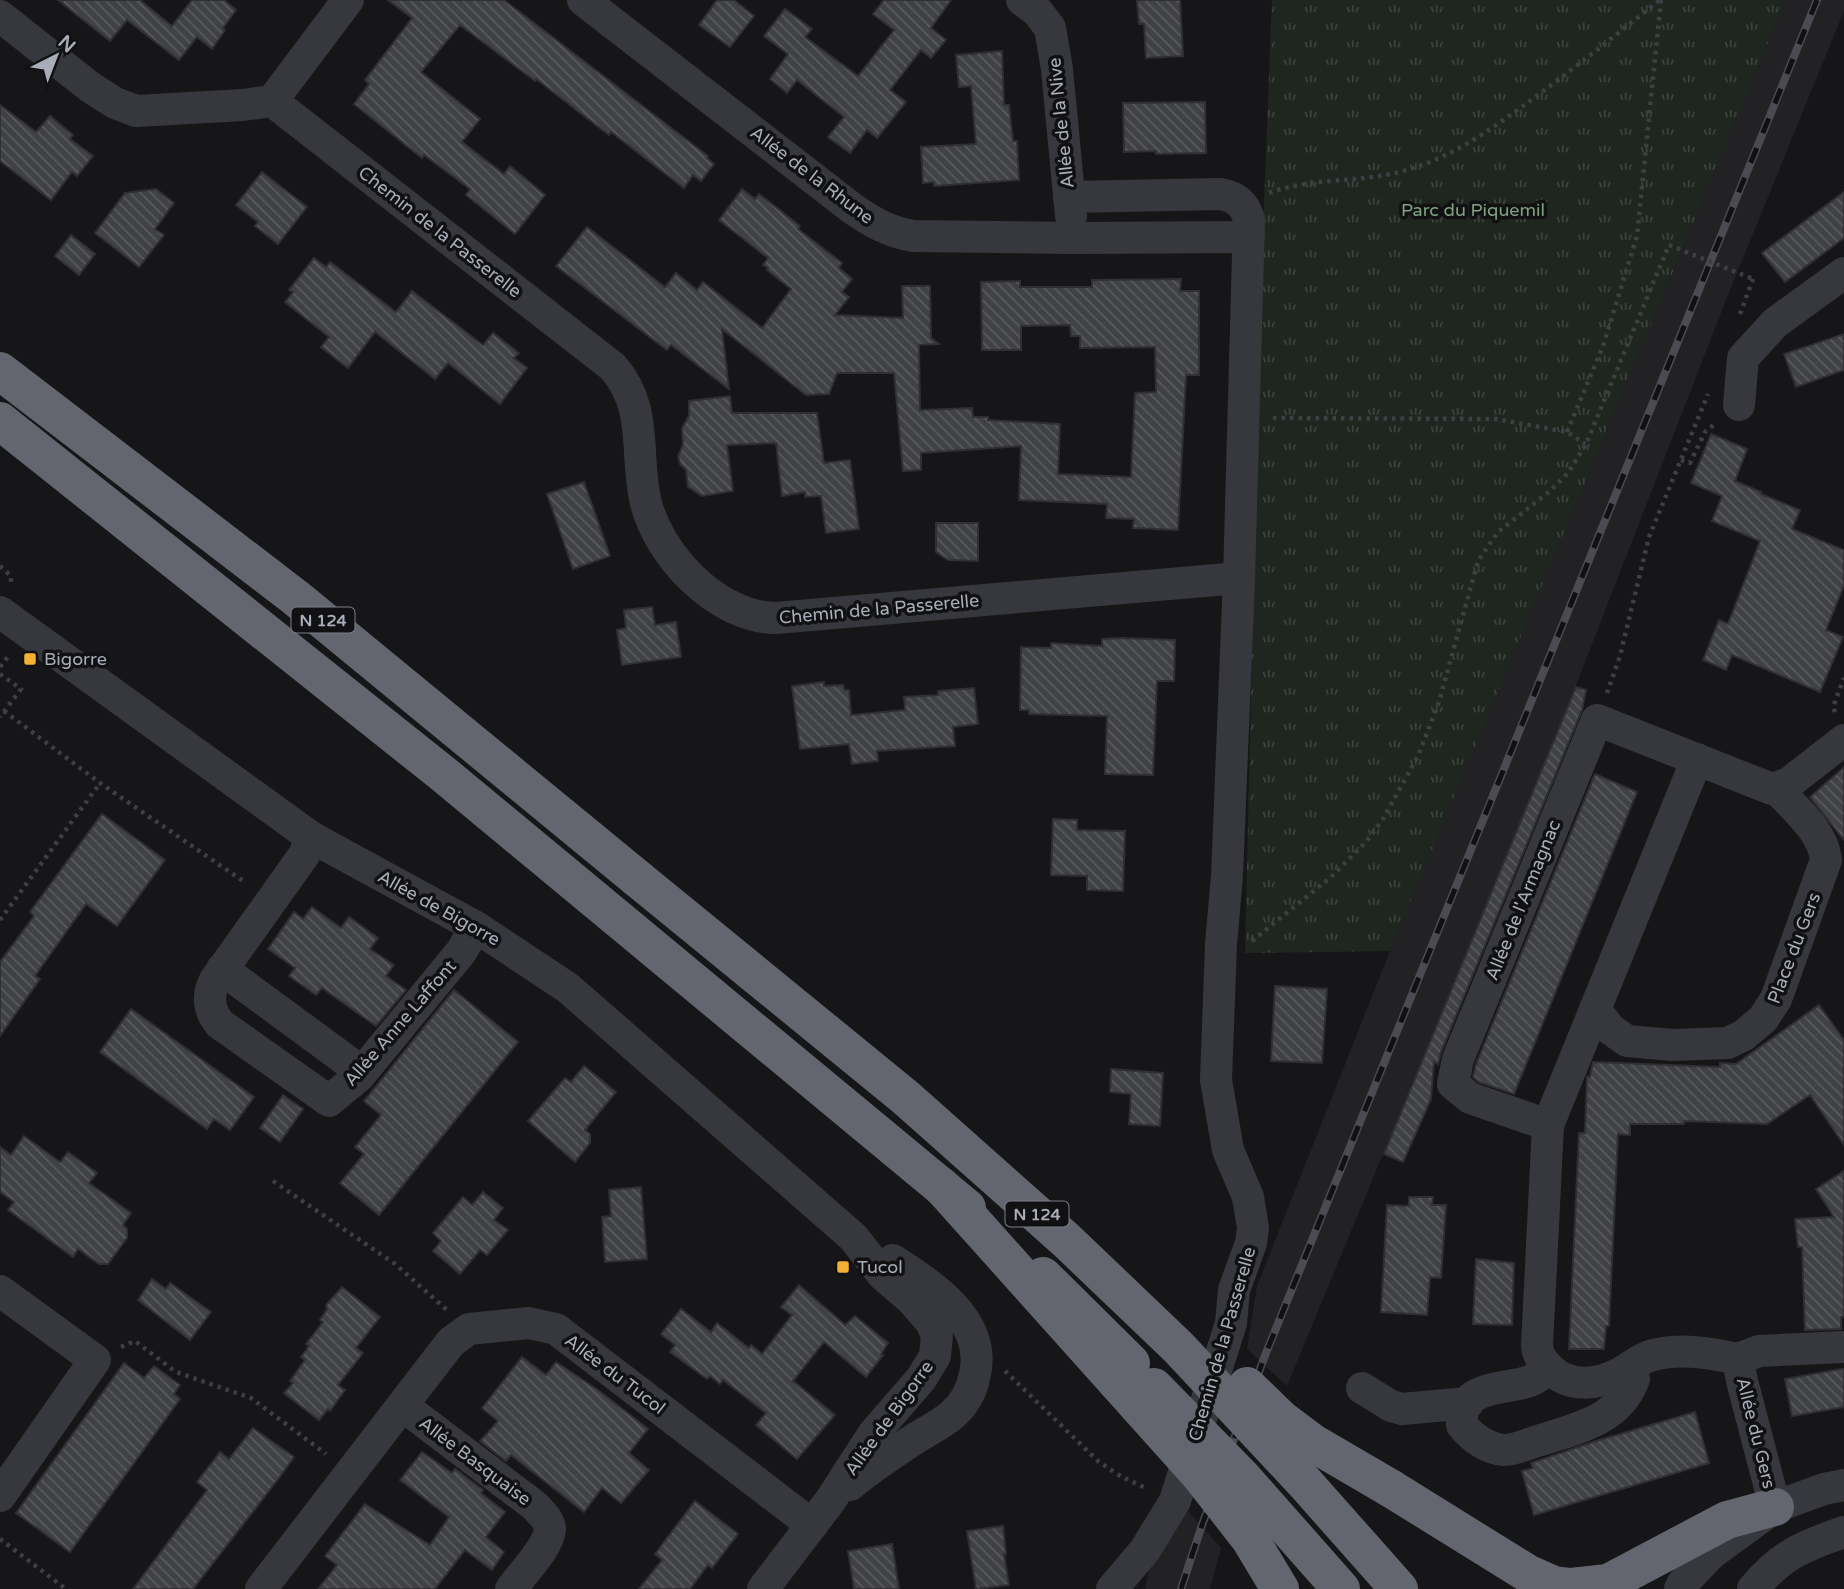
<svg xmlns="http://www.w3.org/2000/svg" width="1844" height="1589" font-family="'Varela Round',sans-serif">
<defs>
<pattern id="park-tufts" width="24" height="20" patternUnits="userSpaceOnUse" patternTransform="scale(1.75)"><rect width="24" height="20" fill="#1e261f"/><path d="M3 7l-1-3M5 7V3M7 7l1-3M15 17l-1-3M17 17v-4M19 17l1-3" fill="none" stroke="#3c433d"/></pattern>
<pattern id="building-back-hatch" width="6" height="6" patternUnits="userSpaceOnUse" patternTransform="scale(1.75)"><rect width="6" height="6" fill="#404145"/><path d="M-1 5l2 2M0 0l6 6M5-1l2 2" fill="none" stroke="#595a5e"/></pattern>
</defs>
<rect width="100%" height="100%" fill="#161618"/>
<g fill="#222225">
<polygon points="1786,0 1844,0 1844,11 1728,295 1559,729 1287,1386 1247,1349 1257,1286 1390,951"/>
<polygon points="1186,1509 1221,1548 1210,1589 1145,1589 1149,1570"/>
</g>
<polygon fill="url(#park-tufts)" points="1272,0 1786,0 1390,951 1245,953 1260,307"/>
<g fill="url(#building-back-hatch)" stroke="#303034" stroke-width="2">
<polygon points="58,0 142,0 141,1 172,26 192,0 224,0 236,10 223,28 225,30 212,49 197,37 179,60 127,20 110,41"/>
<polygon points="388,0 504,0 708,156 707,158 714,164 701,181 693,175 684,188 611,132 609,135 536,79 535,81 460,25 421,72 480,119 462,142 504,174 510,166 545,195 515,234 466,195 470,189 424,155 422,158 354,104 369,84 365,80 412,18"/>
<polygon points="717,0 734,0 754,16 730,47 699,25"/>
<polygon points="884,0 951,0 931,28 946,40 931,58 921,50 890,90 906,102 877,138 867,130 850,153 828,137 844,117 797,80 787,93 770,79 788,54 764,36 785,9 812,29 805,37 858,76 894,30 873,14"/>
<polygon points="1137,0 1180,0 1183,56 1146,58 1144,24 1139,24"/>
<polygon points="1002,51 1004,105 1009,105 1013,141 1017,141 1019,180 934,186 934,182 923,183 921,147 976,144 971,86 959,87 956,55"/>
<polygon points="1205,102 1206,153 1156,154 1156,151 1124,152 1123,103"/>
<polygon points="0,105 36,132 50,116 73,135 70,139 93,156 77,176 72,172 51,200 0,161"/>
<polygon points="262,172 307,207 278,244 255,226 258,222 236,205"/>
<polygon points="156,189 174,203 155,229 164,235 139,267 95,233 125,193"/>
<polygon points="742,189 755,199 759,194 800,226 798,229 842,263 839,268 852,279 842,292 849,297 835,315 903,318 902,286 930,286 931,338 939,344 919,345 920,410 972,408 973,417 988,417 988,420 1060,424 1058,474 1131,477 1135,393 1156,392 1155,347 1080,348 1080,336 1071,336 1070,325 1021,326 1021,350 982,350 981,282 1020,281 1020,287 1092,287 1092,280 1181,279 1180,291 1199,291 1199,375 1186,375 1178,530 1133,528 1134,519 1106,518 1107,504 1019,500 1021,446 921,453 921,470 903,471 894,373 837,373 829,394 806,395 722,329 729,389 671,345 667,350 556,266 587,227 665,287 676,273 697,290 703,282 762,328 791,289 767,270 768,268 763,265 768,258 719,220"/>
<polygon points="1844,192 1844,238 1785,282 1762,253"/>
<polygon points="71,235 95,254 79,275 55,256"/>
<polygon points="314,258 326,267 330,262 396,312 412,291 483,345 493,333 519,353 514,358 527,368 500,404 448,363 435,379 375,332 348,368 321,347 329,337 285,302 293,292 289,290"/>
<polygon points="1844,334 1844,370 1796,387 1784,354"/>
<polygon points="730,396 732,413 817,413 824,463 850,460 859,529 826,533 821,496 805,497 805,492 782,496 776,443 727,445 733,491 702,496 688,487 686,470 680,464 678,456 683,445 682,428 689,416 689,401"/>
<polygon points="1711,434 1747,449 1735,481 1761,492 1761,494 1800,510 1792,529 1844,550 1844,585 1826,630 1843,637 1820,692 1732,655 1726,670 1703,660 1719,620 1728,624 1760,541 1712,521 1722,496 1691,483"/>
<polygon points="584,482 610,556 573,569 547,494"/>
<polygon points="936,523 978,523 978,561 948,560 936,552"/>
<polygon points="652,607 655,625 676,622 681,657 622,665 617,630 626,628 624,610"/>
<polygon points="1124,638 1175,640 1174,681 1157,681 1153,775 1105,774 1107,716 1029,714 1029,710 1020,710 1021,647 1051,648 1051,643 1102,646 1102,639"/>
<polygon points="824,682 824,686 843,685 844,690 849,690 851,715 905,710 904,697 938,695 938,691 974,688 978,724 953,727 955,746 877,751 878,761 852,764 849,744 800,749 792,686"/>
<polygon points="1576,687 1586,690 1582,710 1441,1052 1438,1064 1434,1062 1431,1099 1403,1162 1384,1154"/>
<polygon points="1844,767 1844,840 1810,797"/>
<polygon points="1595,774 1637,792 1514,1094 1479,1082 1473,1077 1476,1064"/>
<polygon points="102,814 165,860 117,926 86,904 35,976 40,979 0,1036 0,962 34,916 30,912"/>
<polygon points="1053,819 1077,820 1077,830 1125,831 1123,891 1087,890 1087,876 1051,875"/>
<polygon points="312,907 341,928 349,917 378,938 370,949 394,965 386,976 406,990 376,1026 322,988 316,995 289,976 295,968 268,949 294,912 303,919"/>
<polygon points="1275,986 1327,989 1322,1063 1271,1061"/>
<polygon points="454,990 518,1042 379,1215 340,1183 364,1154 355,1147 381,1115 364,1101"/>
<polygon points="1819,1005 1844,1040 1844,1145 1810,1095 1767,1124 1684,1121 1684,1124 1630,1124 1630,1135 1618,1134 1609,1326 1606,1326 1604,1349 1569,1349 1579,1133 1585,1133 1587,1077 1590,1077 1593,1062 1720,1067 1720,1063 1736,1064"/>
<polygon points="131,1009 254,1097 230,1130 214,1119 207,1129 100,1052"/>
<polygon points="584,1066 616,1092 585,1130 590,1134 590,1143 575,1162 528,1121 565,1078 571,1082"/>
<polygon points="1111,1069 1163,1073 1160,1126 1129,1124 1131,1094 1110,1092"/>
<polygon points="283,1095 303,1109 280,1142 260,1128"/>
<polygon points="24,1136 60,1162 68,1152 97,1173 89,1183 131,1213 123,1225 127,1229 127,1238 108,1264 99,1264 78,1249 73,1257 8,1210 14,1202 0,1192 0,1147 11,1155"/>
<polygon points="1844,1171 1844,1317 1841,1317 1841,1329 1805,1330 1802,1247 1798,1247 1795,1219 1834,1217 1816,1189"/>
<polygon points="641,1187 647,1259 605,1262 602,1217 611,1216 609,1190"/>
<polygon points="483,1192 503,1208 494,1220 508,1230 487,1255 480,1250 460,1274 433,1251 441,1241 433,1233 463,1197 472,1205"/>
<polygon points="1409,1197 1433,1197 1432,1205 1446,1205 1441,1278 1430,1277 1427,1315 1381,1312 1387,1205 1409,1206"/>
<polygon points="1476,1259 1514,1263 1512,1325 1473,1324"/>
<polygon points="152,1279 166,1289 170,1283 211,1312 190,1340 138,1300"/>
<polygon points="799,1285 845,1325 855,1316 888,1343 881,1354 883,1355 866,1377 824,1342 793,1381 835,1415 797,1459 756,1425 766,1413 723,1380 720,1384 710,1376 707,1379 670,1352 675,1345 661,1334 681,1309 711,1332 717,1323 749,1348 751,1345 762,1354 792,1315 781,1307"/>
<polygon points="342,1287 380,1317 356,1348 363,1353 338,1385 345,1390 330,1411 328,1409 319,1420 284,1393 293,1383 290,1381 305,1360 301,1357 309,1346 306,1344 323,1322 320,1320 327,1309 326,1305"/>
<polygon points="522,1357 546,1375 556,1362 598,1390 648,1429 629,1453 649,1470 621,1503 602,1488 584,1512 511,1455 506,1461 480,1441 498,1421 482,1408"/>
<polygon points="124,1363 144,1378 154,1366 180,1385 174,1394 180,1399 70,1552 16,1513"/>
<polygon points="1841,1369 1844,1369 1844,1407 1792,1416 1785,1379"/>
<polygon points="1695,1412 1709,1463 1534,1515 1522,1471 1533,1468 1531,1463 1593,1442"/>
<polygon points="253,1428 294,1457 279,1478 193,1589 133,1589 207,1490 197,1482 220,1452 229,1459"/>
<polygon points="422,1452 452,1473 455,1469 483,1490 481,1493 505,1512 486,1537 504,1552 492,1570 465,1550 435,1589 318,1589 337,1565 325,1556 365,1504 430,1545 449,1517 400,1480"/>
<polygon points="695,1501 738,1534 712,1568 708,1565 690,1589 639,1589 662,1560 655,1554"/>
<polygon points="1003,1526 1006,1554 1004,1554 1009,1585 976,1589 967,1531"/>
<polygon points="892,1544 899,1589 854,1589 848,1551"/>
</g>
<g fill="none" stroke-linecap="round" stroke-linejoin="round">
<g stroke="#3d3f44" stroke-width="4.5" stroke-dasharray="3.5 5" stroke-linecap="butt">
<path d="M1269,193C1314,176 1364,184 1410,169C1460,154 1501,122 1542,92C1582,62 1621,31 1660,0"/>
<polyline points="1740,314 1753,279"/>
<polyline points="1273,418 1496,419 1567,432 1585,444"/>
<polyline points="1567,432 1603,346 1637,236 1661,0"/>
<polyline points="1681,460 1690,463 1705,432 1716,423"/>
<polyline points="0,566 11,576 11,585"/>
<polyline points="0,667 10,654"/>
<polyline points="0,674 21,689 0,717"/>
<polyline points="1607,693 1620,656 1649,537 1708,394"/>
<polyline points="4,711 100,783 246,883"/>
<polyline points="1835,712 1833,707 1844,678"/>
<polyline points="0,920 100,783"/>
<polyline points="1252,941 1331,877 1365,843 1383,819 1418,756 1439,702 1478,561 1498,532 1550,491 1568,473 1586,444 1669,245"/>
<polyline points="273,1181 395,1264 447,1310"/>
<polyline points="121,1347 135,1341 176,1372 251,1398 326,1454"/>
<polyline points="1005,1371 1099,1462 1122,1477 1148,1489"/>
<polyline points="0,1539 66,1589"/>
</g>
<g stroke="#37383d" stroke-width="32">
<path d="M583,0L853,209C872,222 889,232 913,236L1072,238L1249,237"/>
<polyline points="1022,0 1037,11 1050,28 1057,69 1071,216"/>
<polyline points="0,16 90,87 115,103 136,111 243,105 272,101 348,0"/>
<path d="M272,101L613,367C648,407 635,451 645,499C657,555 718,618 776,618L1239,578"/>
<path d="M1069,197L1220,194C1236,197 1244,203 1249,219L1239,578L1227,876L1221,944L1216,1080L1228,1150L1248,1197L1253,1228L1251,1243L1234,1290L1231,1323L1175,1501L1145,1550L1112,1589"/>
<polyline points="1739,405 1743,358 1775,323 1844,273"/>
<polyline points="0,612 311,837 476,927 568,988 853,1237 883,1275 911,1299 931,1322 937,1335 935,1356 921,1379 874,1433 830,1501 763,1589"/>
<path d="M1697,759L1548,1125L1537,1346C1538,1356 1543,1362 1550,1369C1569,1388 1598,1385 1620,1373C1631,1367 1641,1358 1653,1355C1681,1348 1711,1353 1738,1359"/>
<path d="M311,837L304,855L215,980C207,995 208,1010 220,1024L329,1101L359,1076L461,952L476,927"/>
<polyline points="222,969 362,1072"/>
<path d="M1595,1009L1610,1029L1627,1041L1673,1045L1728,1043L1744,1035L1763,1019L1776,999L1826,860C1823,831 1795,809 1776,788"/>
<polyline points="1548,1125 1470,1098 1453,1084 1458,1059 1597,720 1772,789 1789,783 1844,740"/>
<polyline points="0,1291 95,1360 0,1496"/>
<path d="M1549,1368C1543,1373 1538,1378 1530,1381C1505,1390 1458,1384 1462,1425C1471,1437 1488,1449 1504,1450C1516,1450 1529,1443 1541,1440C1578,1428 1619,1420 1634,1379L1629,1368"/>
<polyline points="1362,1388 1391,1406 1402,1409 1468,1403"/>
<path d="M403,1406L535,1506C540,1512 550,1520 550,1529C549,1547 521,1575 511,1589"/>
<path d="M850,1485C868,1470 887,1457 907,1444C921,1434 939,1426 952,1415C965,1404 972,1390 975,1374C987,1320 931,1285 893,1260"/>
<polyline points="1775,1507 1742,1381 1738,1359 1759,1351 1844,1347"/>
<polyline points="261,1589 451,1342 469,1329 529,1323 556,1329 812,1525"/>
<polyline points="1680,1589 1683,1583 1712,1553 1775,1507 1824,1489 1844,1485"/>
<path d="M1753,1589C1781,1555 1803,1546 1844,1532"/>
</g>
<g stroke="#63666e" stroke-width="38">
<polyline points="0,371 296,598 638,879"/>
<polyline points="0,421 442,773 967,1208"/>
<polyline points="1043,1276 1131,1363"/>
<polyline points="1390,1488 1527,1573 1554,1585 1571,1587 1608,1583 1727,1520 1775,1507"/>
</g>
<g stroke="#4a4c52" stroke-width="8">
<polyline id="rail" points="1181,1589 1202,1525 1266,1353 1817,0"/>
</g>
<use href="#rail" stroke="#111113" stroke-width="5" stroke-dasharray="16" stroke-linecap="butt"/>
<polyline stroke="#3d3f44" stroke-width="4.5" stroke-dasharray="3.5 5" stroke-linecap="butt" points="1669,245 1753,279"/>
<g stroke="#63666e" stroke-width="38">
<polyline points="638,879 905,1097 1067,1241 1178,1347 1305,1483 1399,1589"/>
<polyline points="941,1186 1200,1475 1250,1539 1280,1589"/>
<polyline points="1247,1386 1281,1419 1313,1443 1390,1488"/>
<polyline points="1154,1387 1242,1477 1341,1589"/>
</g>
</g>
<g fill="#f2b134" stroke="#111113" stroke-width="2.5">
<rect x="23" y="652" width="14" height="14" rx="3.5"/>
<rect x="836" y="1260" width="14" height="14" rx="3.5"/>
</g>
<g text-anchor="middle" stroke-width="7" stroke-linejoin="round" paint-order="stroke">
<g fill="#111113" stroke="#7b7e86" stroke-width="2">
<rect x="291.5" y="607.5" width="63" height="25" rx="5"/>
<rect x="1005.5" y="1201.5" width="63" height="25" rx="5"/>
</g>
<g font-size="16" font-weight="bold" fill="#a8adb8">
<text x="323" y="626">N 124</text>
<text x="1037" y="1220">N 124</text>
</g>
<g font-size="18" fill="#a8adb8" stroke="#111113">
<text transform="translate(1061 123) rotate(-96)" y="6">Allée de la Nive</text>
<text transform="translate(812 175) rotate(37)" y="6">Allée de la Rhune</text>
<text transform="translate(440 232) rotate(38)" y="6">Chemin de la Passerelle</text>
<text transform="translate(879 609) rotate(-5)" y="6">Chemin de la Passerelle</text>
<text transform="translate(1523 900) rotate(-68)" y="6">Allée de l'Armagnac</text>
<text transform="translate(439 908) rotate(29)" y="6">Allée de Bigorre</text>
<text transform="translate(1794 948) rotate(-69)" y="6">Place du Gers</text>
<text transform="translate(400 1023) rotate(-49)" y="6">Allée Anne Laffont</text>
<text transform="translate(1222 1344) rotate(-74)" y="6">Chemin de la Passerelle</text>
<text transform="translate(615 1374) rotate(37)" y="6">Allée du Tucol</text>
<text transform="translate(889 1418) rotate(-54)" y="6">Allée de Bigorre</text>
<text transform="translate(1756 1433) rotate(76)" y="6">Allée du Gers</text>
<text transform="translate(475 1461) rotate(37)" y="6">Allée Basquaise</text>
</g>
<g font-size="18" fill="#7fa381" stroke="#111113">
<text x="1473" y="216">Parc du Piquemil</text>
</g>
<g font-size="18" fill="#a8adb8" stroke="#111113" text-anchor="start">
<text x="44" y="665">Bigorre</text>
<text x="857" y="1273">Tucol</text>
</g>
</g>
<g transform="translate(56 56) rotate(42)" stroke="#111113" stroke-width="5" paint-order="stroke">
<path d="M0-5L12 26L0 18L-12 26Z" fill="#a8adb8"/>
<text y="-10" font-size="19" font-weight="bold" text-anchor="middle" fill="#a8adb8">N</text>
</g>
</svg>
